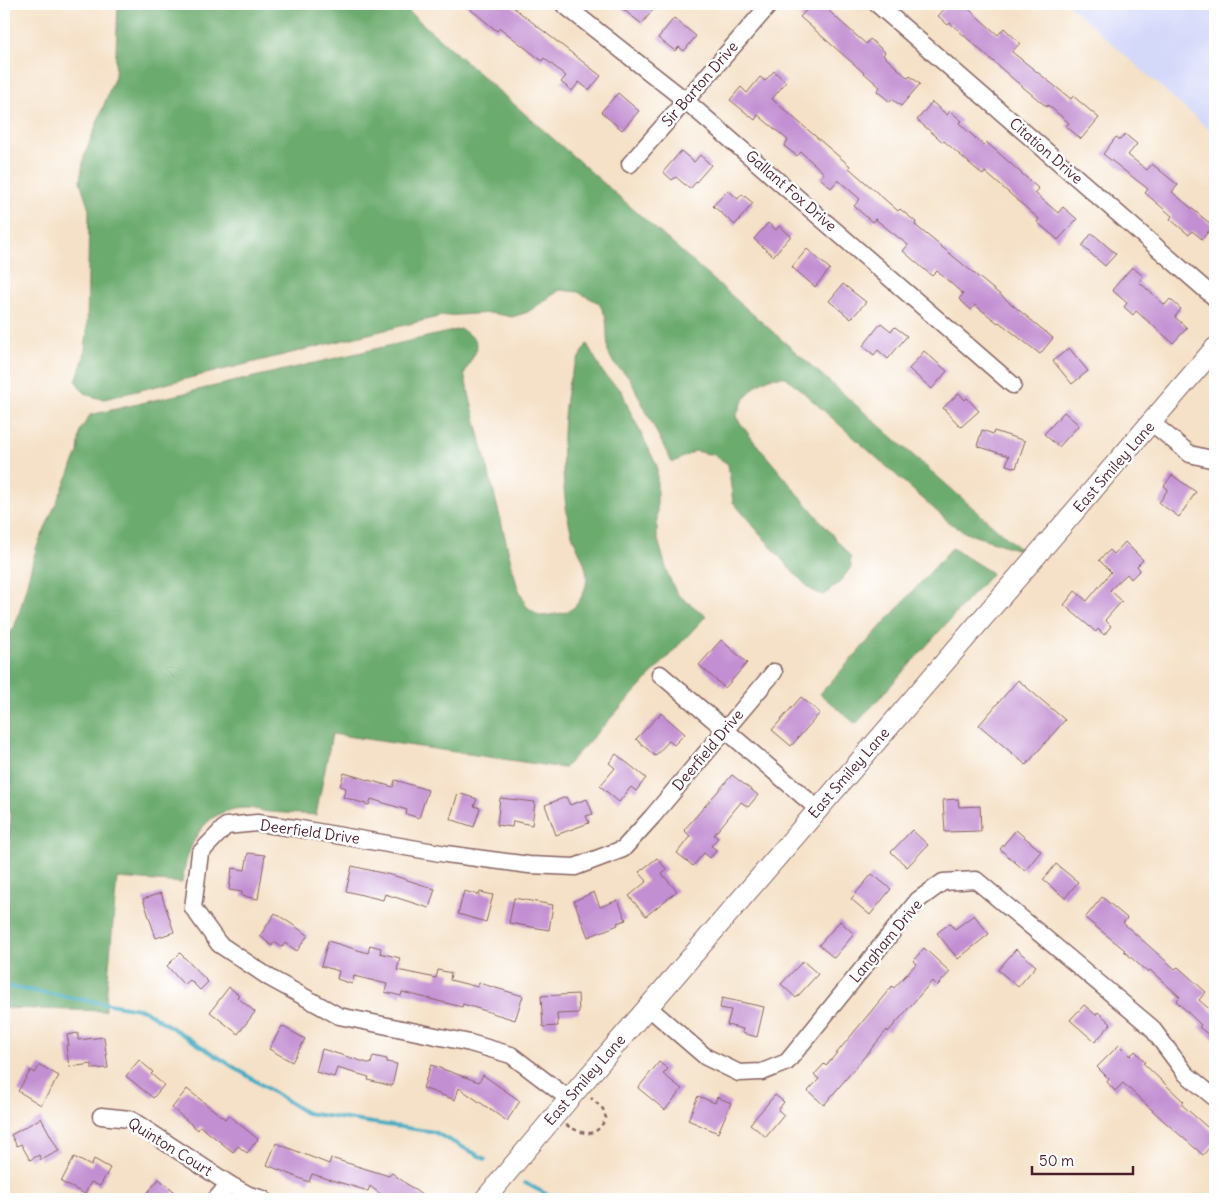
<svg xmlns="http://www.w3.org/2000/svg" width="1219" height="1203" font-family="Delius,sans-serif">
<rect width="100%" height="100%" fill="#fff"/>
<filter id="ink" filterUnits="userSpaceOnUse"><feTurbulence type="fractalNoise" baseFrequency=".02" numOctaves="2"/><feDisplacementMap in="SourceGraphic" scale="10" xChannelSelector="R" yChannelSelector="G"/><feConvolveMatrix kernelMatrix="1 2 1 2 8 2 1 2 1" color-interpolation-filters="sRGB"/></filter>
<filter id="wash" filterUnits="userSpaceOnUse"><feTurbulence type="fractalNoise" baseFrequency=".0096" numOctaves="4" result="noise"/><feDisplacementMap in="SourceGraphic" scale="20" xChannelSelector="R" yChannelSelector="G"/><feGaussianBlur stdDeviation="1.12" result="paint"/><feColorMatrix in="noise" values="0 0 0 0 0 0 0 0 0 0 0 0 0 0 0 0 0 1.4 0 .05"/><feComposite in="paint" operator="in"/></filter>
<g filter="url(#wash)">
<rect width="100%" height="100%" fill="#f5e1c7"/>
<polygon fill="#d4d8f9" points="1068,4 1215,4 1215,135 1135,64"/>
<g fill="#6cab6e" stroke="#5b654c">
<path d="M118,4H400L1022,551L966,533L950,523L786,377C781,377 774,377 770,378C753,384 741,401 736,417L753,440L850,556L851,567L839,583L824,595L812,591L791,570L733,502L728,464L714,455L695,451L672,463L629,377L614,364L608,352L606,317L599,303L578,292L560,290L528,312L512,317L492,313L442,316L104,399C89,397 83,394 76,381L84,357L87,334L89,209L80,181L84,157L115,76Z"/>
<path d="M461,329L475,339L477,349L464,374L517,585L526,606L540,616C548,615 564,614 570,610C578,606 584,593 586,585C590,566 577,551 572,534C560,497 560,421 569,382C572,368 580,356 587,344L605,376L622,391L628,407L657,466V536L668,575L677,594L706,616L564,768L332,734L316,815C300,814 284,813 269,812C261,811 253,808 246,808C202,808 187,846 182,883L117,878L105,1011L4,1008V866L11,820L4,783V638L14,628L20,610L36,549L78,453L80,431L90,415Z"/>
<polygon points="952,548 992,573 856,724 820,694"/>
</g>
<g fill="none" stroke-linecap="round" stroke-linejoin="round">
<g stroke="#42abc2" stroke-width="4">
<polyline points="4,986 144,1010 306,1113 434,1132 485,1159"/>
<polyline points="525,1183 556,1199"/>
</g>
</g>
<g id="blocks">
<g fill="#c28fd2">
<polygon points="464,4 509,4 601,76 589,90 579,82 572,91 561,82 566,76 544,58 542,61 500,28 497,31"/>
<polygon points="616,4 657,4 642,24"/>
<polygon points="812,4 833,4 828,10 841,22 866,44 870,39 885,52 883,55 908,78 910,76 920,84 901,106 892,99 890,102 877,91 880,87 800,17"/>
<polygon points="949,4 963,4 998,35 1004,28 1020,43 1012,52 1071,99 1073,96 1099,118 1081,139 1066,126 1069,123 1048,105 1047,107 1012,78 950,23 948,25 938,16"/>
<polygon points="674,18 696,36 684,51 679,47 675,51 658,38"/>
<polygon points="774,71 786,82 772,99 850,166 849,168 898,211 900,209 916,222 915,225 1053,338 1040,354 999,322 998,323 975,305 971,310 959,299 963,294 937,271 932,276 903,251 908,245 875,219 872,222 854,206 860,199 838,180 831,188 820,178 824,173 801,152 797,156 784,146 788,140 758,115 755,120 730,100 741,87 747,93 760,77 765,81"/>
<polygon points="618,93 639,111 622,130 601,112"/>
<polygon points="932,102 947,115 950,111 962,121 959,123 983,145 986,142 1001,155 1039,189 1035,193 1058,213 1063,207 1077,219 1058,240 1037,222 1039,219 985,172 983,175 944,141 943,142 917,120"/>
<polygon points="1125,134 1137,144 1128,155 1147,170 1152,164 1178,185 1172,192 1213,226 1202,239 1192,231 1189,235 1170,219 1172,216 1145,193 1148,189 1103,154 1116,137 1120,140"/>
<polygon points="681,151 694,162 700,155 711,165 690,189 676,177 672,180 663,172"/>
<polygon points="728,190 738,199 742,194 753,203 735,225 713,206"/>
<polygon points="768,223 776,230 779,226 791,236 773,256 754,239"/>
<polygon points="1092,233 1116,254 1105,266 1082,246"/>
<polygon points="807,249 830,269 815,287 792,267"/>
<polygon points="1132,267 1143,276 1139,282 1165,305 1170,299 1181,309 1175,317 1187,328 1173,343 1136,311 1133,315 1124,307 1127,303 1112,290"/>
<polygon points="843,284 866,302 851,319 829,301"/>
<polygon points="881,323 891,331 895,327 907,336 888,359 878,350 874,355 863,346"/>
<polygon points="1069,348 1088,371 1072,384 1053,361"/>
<polygon points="924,351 947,371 932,389 909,369"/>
<polygon points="959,393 965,400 967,398 979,411 961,427 943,408"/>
<polygon points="1064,412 1079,425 1059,447 1044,434"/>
<polygon points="982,430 993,434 994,431 1025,441 1016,468 1006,465 1009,456 977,446"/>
<polygon points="1172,475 1196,492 1179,517 1159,503 1168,489 1164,486"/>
<polygon points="1125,542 1143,560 1137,566 1140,570 1131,579 1127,574 1110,590 1122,601 1105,620 1111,626 1104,635 1098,629 1096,632 1064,605 1075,591 1087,601 1111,572 1099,560 1110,550 1114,554"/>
<polygon points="721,640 747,663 725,688 699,665"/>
<polygon points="1018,680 1065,720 1026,765 979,725"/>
<polygon points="801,697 820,713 791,746 772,730"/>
<polygon points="661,713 685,734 674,745 669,741 655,756 636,739"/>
<polygon points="616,754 646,778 636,791 631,787 619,802 600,786 615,768 609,763"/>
<polygon points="344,773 393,787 395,780 428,790 419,818 406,814 407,810 371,799 369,805 343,797 346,788 340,786"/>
<polygon points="732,775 758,795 748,807 741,802 714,835 718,838 711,846 717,850 710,858 704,853 693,866 677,853 690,836 684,830"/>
<polygon points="458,793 477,799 474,806 480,808 474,827 450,819"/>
<polygon points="566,797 570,805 587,799 593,814 586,816 589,823 556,835 545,805"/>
<polygon points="500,798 535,802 532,825 513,821 512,827 497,825"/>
<polygon points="958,799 959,807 980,806 981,831 945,832 943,800"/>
<polygon points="912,830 928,845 907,867 891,852"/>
<polygon points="1016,830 1041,851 1025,871 1000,849"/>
<polygon points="248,853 265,855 258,899 242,896 242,892 229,890 232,868 245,870"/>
<polygon points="657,858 667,870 662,874 677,891 646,916 629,896 647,881 639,872"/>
<polygon points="1056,864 1078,882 1065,898 1043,880"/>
<polygon points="352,866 395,876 435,889 429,908 385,894 383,900 346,891"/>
<polygon points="872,874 891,889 870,915 851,899"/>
<polygon points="464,891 479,895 480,892 493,895 486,922 458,914"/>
<polygon points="594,892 600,907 618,900 626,920 617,923 618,925 588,937 574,901"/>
<polygon points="161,893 174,932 156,938 143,899"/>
<polygon points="1102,897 1127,918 1123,923 1175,969 1178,967 1206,992 1199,1000 1215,1014 1215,1040 1199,1027 1201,1025 1176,1001 1180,997 1150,970 1148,973 1124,951 1125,950 1085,918"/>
<polygon points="514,898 553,905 549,930 509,923"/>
<polygon points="275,913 308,935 297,951 285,943 282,947 274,942 272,946 260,936"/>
<polygon points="974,915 989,934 958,959 937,933 950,923 955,929"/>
<polygon points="840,921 854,934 834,958 819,945"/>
<polygon points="328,941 368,953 370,945 381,948 380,953 400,958 397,970 436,978 438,970 451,973 450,980 478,987 479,983 523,996 515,1020 463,1004 462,1007 402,992 401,996 385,992 387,984 354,976 352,984 337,979 339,971 321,966"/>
<polygon points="924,948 950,972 937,986 932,981 888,1032 887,1030 824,1105 808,1091 819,1079 814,1075 824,1064 826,1066 892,986 894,988 916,964 913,961"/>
<polygon points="1016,949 1036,966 1018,987 998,970"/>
<polygon points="180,953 208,982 200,990 190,980 184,985 167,966"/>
<polygon points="803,961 818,974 796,998 781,984"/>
<polygon points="229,987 239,995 237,997 255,1012 238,1034 210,1012"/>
<polygon points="578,994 579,1013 557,1014 558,1026 543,1027 541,996"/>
<polygon points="722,998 764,1007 757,1037 742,1033 743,1029 727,1025 731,1010 720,1008"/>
<polygon points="1084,1005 1096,1015 1098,1012 1111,1024 1095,1042 1070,1020"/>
<polygon points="282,1026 305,1039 292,1062 269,1049"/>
<polygon points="78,1033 78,1040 104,1037 108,1068 92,1069 92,1064 69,1067 66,1045 69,1045 67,1035"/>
<polygon points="1119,1045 1130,1056 1135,1051 1145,1062 1143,1063 1184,1102 1181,1104 1215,1134 1215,1141 1203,1155 1165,1122 1123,1083 1115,1091 1107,1082 1109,1079 1097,1067"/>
<polygon points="322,1049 371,1064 373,1056 387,1059 387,1062 397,1064 392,1086 368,1080 369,1077 337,1068 334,1077 316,1072"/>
<polygon points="139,1060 153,1072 151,1074 164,1085 153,1098 126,1076"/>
<polygon points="659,1062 668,1069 663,1074 682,1089 665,1110 638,1088"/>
<polygon points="40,1065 59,1076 41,1105 18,1091 31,1070 35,1073"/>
<polygon points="431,1065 479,1082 483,1075 520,1101 507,1121 459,1088 455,1100 423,1088"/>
<polygon points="187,1089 225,1119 228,1115 258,1139 247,1153 238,1146 233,1152 200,1126 198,1130 172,1108"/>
<polygon points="775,1095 784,1102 778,1110 784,1115 766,1137 750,1124"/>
<polygon points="698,1096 715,1103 717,1097 731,1103 718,1133 688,1120"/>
<polygon points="41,1118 59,1151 41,1160 39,1155 30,1160 21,1144 17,1146 11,1135"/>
<polygon points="276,1143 329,1164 331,1158 389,1176 392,1173 427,1199 387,1199 370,1186 368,1191 312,1174 309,1182 267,1165"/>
<polygon points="74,1157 91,1166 94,1159 110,1168 100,1186 91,1182 85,1194 61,1182"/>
<polygon points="159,1179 174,1191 168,1199 142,1199"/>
</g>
</g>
</g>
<g filter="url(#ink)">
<use href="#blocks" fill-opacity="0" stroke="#866362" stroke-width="1"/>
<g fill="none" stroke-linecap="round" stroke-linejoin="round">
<g stroke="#866362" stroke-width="19">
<g id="minor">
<polyline points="563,4 686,101 1013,385"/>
<polyline points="877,4 1215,298"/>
<polyline points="630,164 770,4"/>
<polyline points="1152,423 1190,454 1215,460"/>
<polyline points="660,674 818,809"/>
<polyline points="648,1007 706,1057 739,1073 762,1072 787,1062 918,900 943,882 976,880 1151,1027 1186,1074 1215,1098"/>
<polyline points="569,1099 511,1055 470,1043 339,1016 270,978 219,944 193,908 200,853 226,826 257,823 295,828 446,854 529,865 575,867 623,849 652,817 774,672"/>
<polyline points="101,1116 130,1119 229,1184 249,1195 263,1199"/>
<polyline points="216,1199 229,1184"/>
</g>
</g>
<g stroke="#866362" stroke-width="22">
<polyline id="tertiary" points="485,1199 569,1099 1215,348"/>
</g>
<path stroke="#866362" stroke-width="2.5" stroke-dasharray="4 4" stroke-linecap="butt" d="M566,1125C585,1135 595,1139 606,1118L603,1109L591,1098"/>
<use href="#minor" stroke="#fff" stroke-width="16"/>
<use href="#tertiary" stroke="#fff" stroke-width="20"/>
</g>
</g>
<g text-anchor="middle" stroke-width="5" stroke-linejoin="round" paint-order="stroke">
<g font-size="15" fill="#4a1f2b" stroke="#fff">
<text transform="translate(700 84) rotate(-49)" y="5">Sir Barton Drive</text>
<text transform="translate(1046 151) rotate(41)" y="5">Citation Drive</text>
<text transform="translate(791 191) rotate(41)" y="5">Gallant Fox Drive</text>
<text transform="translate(1114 467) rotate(-49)" y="5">East Smiley Lane</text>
<text transform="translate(708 750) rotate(-50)" y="5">Deerfield Drive</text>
<text transform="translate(849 773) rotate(-49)" y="5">East Smiley Lane</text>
<text transform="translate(310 832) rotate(8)" y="5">Deerfield Drive</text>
<text transform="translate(886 941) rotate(-50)" y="5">Langham Drive</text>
<text transform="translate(585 1080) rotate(-49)" y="5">East Smiley Lane</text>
<text transform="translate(170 1147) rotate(32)" y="5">Quinton Court</text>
</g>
</g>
<rect width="1219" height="1203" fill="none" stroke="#fff" stroke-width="20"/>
<path d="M1032 1166v8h101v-8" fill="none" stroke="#4a1f2b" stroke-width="2.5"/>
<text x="1039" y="1166" font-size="15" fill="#4a1f2b" stroke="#ffffff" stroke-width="4" paint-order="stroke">50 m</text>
</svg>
